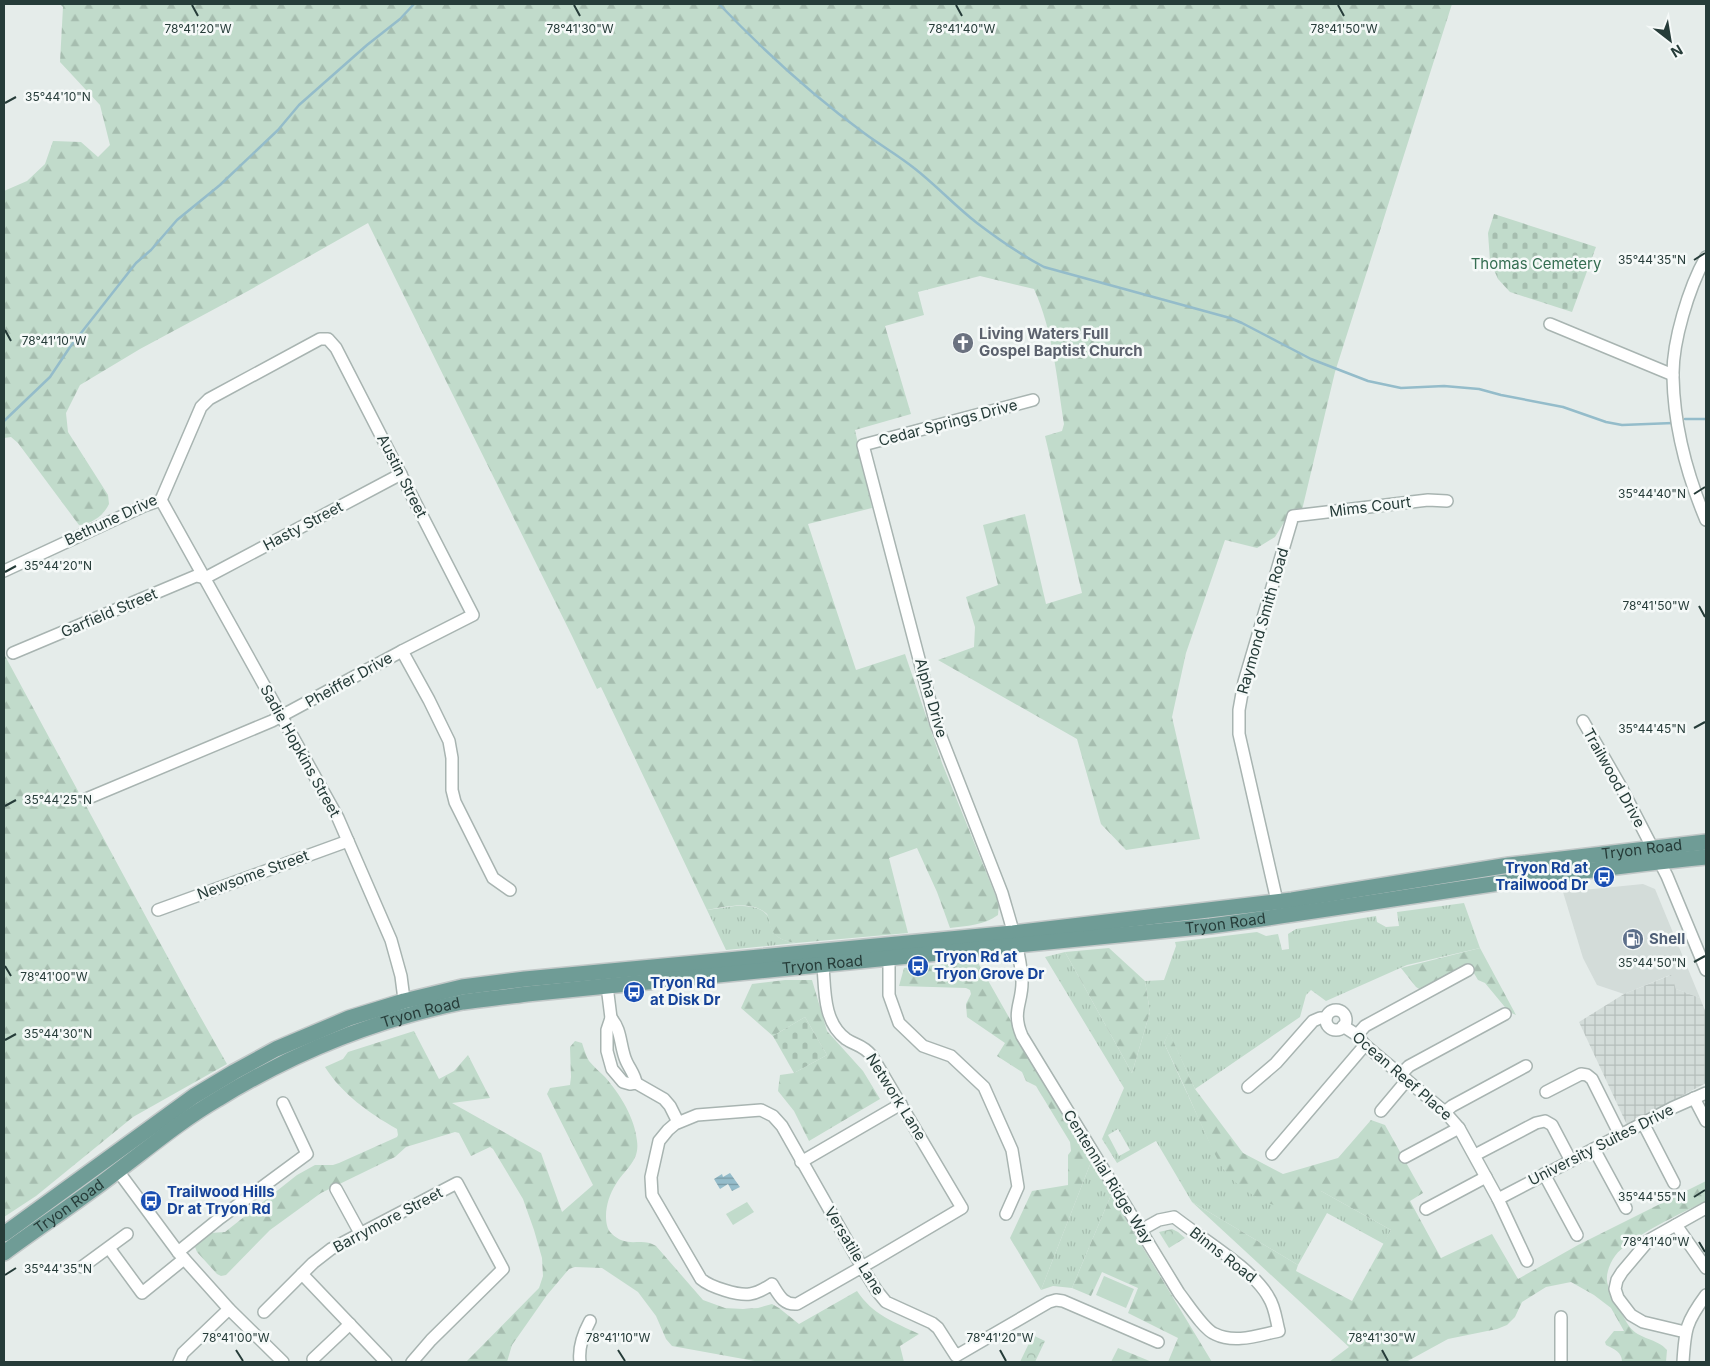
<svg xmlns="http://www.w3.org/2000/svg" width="1710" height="1366" font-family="Inter,sans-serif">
<defs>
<pattern id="industrial-grid" width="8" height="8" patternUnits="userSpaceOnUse" patternTransform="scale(1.25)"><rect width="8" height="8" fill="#d3dcd9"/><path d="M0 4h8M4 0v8" fill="none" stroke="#b5bebb"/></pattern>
<pattern id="grass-tufts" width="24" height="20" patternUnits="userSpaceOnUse" patternTransform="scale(1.25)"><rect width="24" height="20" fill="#c1dbcb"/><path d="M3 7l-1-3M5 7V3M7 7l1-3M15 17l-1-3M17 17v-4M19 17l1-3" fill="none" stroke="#a6bdaf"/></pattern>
<pattern id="forest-firs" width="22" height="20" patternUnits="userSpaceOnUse" patternTransform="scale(1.25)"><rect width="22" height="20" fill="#c1dbcb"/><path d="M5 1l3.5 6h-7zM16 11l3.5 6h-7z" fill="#a6bdaf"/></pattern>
<pattern id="cemetery-stones" width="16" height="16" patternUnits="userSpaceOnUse" patternTransform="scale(1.25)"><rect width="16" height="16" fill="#c1dbcb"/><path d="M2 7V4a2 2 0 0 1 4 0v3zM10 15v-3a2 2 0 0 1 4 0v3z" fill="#a6bdaf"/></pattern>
<pattern id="park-crowns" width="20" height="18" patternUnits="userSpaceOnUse" patternTransform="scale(1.25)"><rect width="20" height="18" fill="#c1dbcb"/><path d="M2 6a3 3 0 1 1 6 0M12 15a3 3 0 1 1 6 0" fill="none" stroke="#a6bdaf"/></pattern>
<pattern id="water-rules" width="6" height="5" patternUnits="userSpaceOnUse" patternTransform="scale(1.25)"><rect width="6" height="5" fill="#94bcca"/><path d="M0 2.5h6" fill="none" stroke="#799aa5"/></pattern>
</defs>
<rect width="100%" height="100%" fill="#e5ecea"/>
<polygon fill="#d3dcd9" points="1643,884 1655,889 1700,998 1676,989 1670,975 1624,994 1597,985 1583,958 1563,892"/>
<polygon fill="url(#industrial-grid)" points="1671,975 1676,989 1700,998 1706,1013 1706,1083 1627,1125 1579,1022 1624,994"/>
<g fill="url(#grass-tufts)" fill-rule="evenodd">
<path d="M1464,903L1480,948L1407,965L1326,1001L1311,990L1306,995L1300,1017L1195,1089L1169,1033L1164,1043L1209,1141L1225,1171L1321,1191L1391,1230L1384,1244L1327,1213L1298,1265L1192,1202L1156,1141L1117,1163L1102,1139L1124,1088L1045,957L1065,952L1132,1073L1150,1012L1145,981L1164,980L1176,946L1175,942L1257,932L1266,936L1278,934L1282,950L1289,949L1288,934L1296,929L1376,916L1377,922L1386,927L1399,926L1397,912ZM1118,1129L1130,1150L1119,1156L1108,1135Z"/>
<path d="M735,906C745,906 758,906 765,913C769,916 769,919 770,924C773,937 783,941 796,943L726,950L707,910Z"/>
<polygon points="1091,1162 1111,1195 1072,1288 1053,1286 1041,1290"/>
</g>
<g fill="url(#forest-firs)">
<path d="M60,4H1452L1335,372L1302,510L1291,511L1275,537L1257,548L1225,540L1186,653L1172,717L1200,839L1126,850L1101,824L1077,739L938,660L974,647L975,627L966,597L998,585L983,525L1025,514L1046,604L1082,593L1045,436L1062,431L1064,424C1057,379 1053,331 1034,289L980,276L918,292L924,315L885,326L911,414L855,430L872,508L808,524L856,670L905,654L942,763L999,904L998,915C985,925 966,926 950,928L937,892L917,848L889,858L908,933L796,943C784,941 774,938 770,926C769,921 769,918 767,914C752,900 725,907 707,910L601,687L597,689L572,636L368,223L248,291L140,349L80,385L66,413L68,432L108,495L109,504C104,515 92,524 79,525L18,443L11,437L4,438V191L27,181L45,164L53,141L81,142L98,157L110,145L100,105L60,62L63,7Z"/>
<polygon points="4,654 192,1002 227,1064 133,1117 36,1196 4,1217"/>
<polygon points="1109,948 1145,981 1150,1012 1132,1073 1065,952"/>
<polygon points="1480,948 1516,1015 1509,1012 1485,983 1478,980 1469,965 1421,990 1416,987 1401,968"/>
<polygon points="977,961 1091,1162 1041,1290 1010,1238 1032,1191 1068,1185 1068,1155 1071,1151 1070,1142 1036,1086 1026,1081 1022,1072 997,1056 1005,1043 967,1017 966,1004 971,994 970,990 966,988 899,986 904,968"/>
<polygon points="785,980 812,980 827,1031 863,1071 880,1099 809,1141 794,1111 778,1091 780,1075 794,1073 827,1055 805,1017 773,1036 741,1008 752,984"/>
<path d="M414,1031L439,1079L454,1071L468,1055L490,1098L452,1103L541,1153L562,1212L593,1185L547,1094L550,1088L570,1085L571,1077L570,1047L575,1041L582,1043C584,1049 586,1056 589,1061C594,1067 600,1072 605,1077C620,1094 635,1118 637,1141C640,1161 625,1169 616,1184C610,1193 606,1205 606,1216C606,1222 607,1229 611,1233C628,1250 641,1236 656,1246L703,1300L725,1308L743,1309L758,1308L772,1304L779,1308L799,1324L857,1291C873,1315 894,1322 919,1334L900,1346L904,1362H760L672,1346L666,1339L656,1316L638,1292L602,1268L575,1267L569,1269L547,1295L512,1345L507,1362H466L539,1288L543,1276L542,1258L534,1230L523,1199L493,1149L490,1147L471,1156L459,1133L455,1132L406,1147L395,1157L321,1193L270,1230L226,1275L221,1276L217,1274L197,1252L195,1247L210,1233L225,1232L297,1175L315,1165H333L339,1163L397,1137L398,1135L397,1129C369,1113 342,1094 325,1067L343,1059L348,1052Z"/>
<path d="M1169,1032L1195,1089L1243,1153L1283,1174L1338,1158L1371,1120L1385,1125L1423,1193L1410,1201L1441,1258L1492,1234L1518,1279L1578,1245L1706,1181V1201C1684,1212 1629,1237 1615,1256C1610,1263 1606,1273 1607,1281C1608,1290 1624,1318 1629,1326C1639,1340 1657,1338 1667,1350L1666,1362H1622C1622,1352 1614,1349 1606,1345L1605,1342L1614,1331H1624L1611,1308L1594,1295L1571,1282L1546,1287L1522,1302L1515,1317L1507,1325L1497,1329L1448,1339L1406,1362H1329L1349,1347L1192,1202L1298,1265L1296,1271L1352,1301L1391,1230L1321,1191L1307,1218C1283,1209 1255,1200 1235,1182C1218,1167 1209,1140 1199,1120C1188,1094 1176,1068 1164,1043Z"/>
<polygon points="1111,1195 1212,1362 1168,1362 1178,1338 1128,1313 1138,1288 1102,1272 1091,1296 1072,1288"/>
<polygon points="1118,1348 1152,1362 1111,1362"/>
</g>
<g fill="url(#cemetery-stones)">
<polygon points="1494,214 1596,247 1572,312 1510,292 1498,279 1490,261 1488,233"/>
<polygon points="805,1017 827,1055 794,1073 773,1036"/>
</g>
<g fill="url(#park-crowns)">
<polygon points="1172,1229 1178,1232 1185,1238 1169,1248 1159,1232"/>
<polygon points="1024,1331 1045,1341 1035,1362 1020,1362 1031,1339 1022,1335"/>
</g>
<g fill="#c1dbcb">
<polygon points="747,1202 754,1212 733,1225 726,1214"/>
<polygon points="1104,1276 1134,1289 1126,1308 1096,1295"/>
</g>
<polygon fill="url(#water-rules)" points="730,1173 740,1187 732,1191 728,1184 720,1189 714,1179 722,1174 723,1177"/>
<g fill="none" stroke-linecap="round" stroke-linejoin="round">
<g stroke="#94bcca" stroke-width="2.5">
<path d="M719,4C764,51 812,95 864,133C880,145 898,155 914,168C936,185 955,206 977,223C998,239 1021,255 1044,267L1230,318L1242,323L1311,359L1368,381L1401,388L1444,386L1479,389L1501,395L1563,407L1606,422L1622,425L1673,423"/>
<polyline points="1685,419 1706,419"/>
<polyline points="4,421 50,377 70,347 136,263 151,250 177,220 220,185 278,130 299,105 367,45 400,19 414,4"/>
</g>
<g stroke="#a8b4b1" stroke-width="14">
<g id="minor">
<path d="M1706,257C1689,287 1672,342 1673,377C1674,426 1687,475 1706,520"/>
<polyline points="1550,324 1673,375"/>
<path d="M1033,400L863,445L936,724L1002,893C1010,921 1020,950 1022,980C1023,1003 1011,1010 1022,1036L1179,1293C1187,1303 1204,1330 1215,1334C1235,1344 1259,1335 1279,1331C1276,1320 1275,1307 1269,1298C1255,1271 1207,1242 1182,1223L1174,1217L1159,1220L1141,1230"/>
<polyline points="161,500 338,818 391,940 401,976 405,1007"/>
<polyline points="4,571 144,506 161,500 201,407 209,399 320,339 328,339 336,348 473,615 402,651 272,721 86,799"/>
<polyline points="402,651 429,700 449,741 452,758 452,790 455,802 493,878 510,890"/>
<polyline points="13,653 196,576 205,578 401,474"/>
<polyline points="1583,721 1621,787 1667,876 1706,970"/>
<polyline points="1277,901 1239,734 1239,710 1244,682 1293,516 1428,500 1447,501"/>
<polyline points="158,910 348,841"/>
<polyline points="889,958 889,995 899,1023 923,1046 951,1056 984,1087 1012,1150 1018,1187 1006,1214"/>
<path d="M823,965C825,990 823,1022 846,1039C856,1046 862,1044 872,1056L962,1208L874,1260L797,1304C783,1305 779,1295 772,1284C766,1288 758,1293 750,1294C739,1296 710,1287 701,1279L652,1195L651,1177L659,1141L668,1130L675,1124L697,1115L761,1110L773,1116L782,1126L862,1267L877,1291L886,1302L932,1323L938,1328L956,1356L1049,1302L1056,1300L1063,1301L1158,1342"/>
<polyline points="607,986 611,1018 607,1030 607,1051 612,1069 623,1082 630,1084 636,1083 664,1099 670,1106 678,1122"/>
<circle cx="1336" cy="1020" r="10"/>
<path d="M611,1018C621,1029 620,1044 625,1058C628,1067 635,1074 636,1083"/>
<polyline points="1343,1026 1357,1035 1365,1045 1445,1112 1459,1128 1498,1199 1527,1261"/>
<polyline points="1357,1035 1365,1026 1468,970"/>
<polyline points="1401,1074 1409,1066 1505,1014"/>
<polyline points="1248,1087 1276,1063 1313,1021 1320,1018 1326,1018"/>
<polyline points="1546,1092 1581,1074 1587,1075 1592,1079 1620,1135"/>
<polyline points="1694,1098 1706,1121"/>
<polyline points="1381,1111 1407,1080"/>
<polyline points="1445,1112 1452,1106 1526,1066"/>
<polyline points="1643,1123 1674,1183"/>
<polyline points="1594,1149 1626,1208"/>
<polyline points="1272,1154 1365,1045"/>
<polyline points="1475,1155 1536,1123 1545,1121 1552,1125 1571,1161"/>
<polyline points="1405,1157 1459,1128"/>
<polyline points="801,1162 901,1104"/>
<polyline points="118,1171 178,1252 229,1309 283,1362"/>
<polyline points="1544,1174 1577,1235"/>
<polyline points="336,1189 360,1233"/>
<polyline points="1498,1199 1672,1108 1706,1093"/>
<polyline points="1426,1209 1486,1177"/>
<polyline points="1676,1225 1706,1268"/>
<polyline points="109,1248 142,1293 184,1259"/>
<polyline points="178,1252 220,1218 307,1154 283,1103"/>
<polyline points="82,1267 127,1234"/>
<polyline points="302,1274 386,1362"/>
<polyline points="264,1312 313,1263 331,1249 457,1183 503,1269 431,1340 412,1362"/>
<polyline points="1561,1317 1561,1362"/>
<polyline points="1685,1332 1643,1322 1631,1315 1618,1298 1615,1289 1617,1280 1622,1272 1649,1240 1706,1208"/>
<polyline points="313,1359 350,1324"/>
<polyline points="179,1362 183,1353 229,1309"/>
<path d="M580,1362C578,1347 583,1334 590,1321"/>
<path d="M1683,1362C1685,1329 1686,1322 1706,1295"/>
</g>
</g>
<g stroke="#c2c8c8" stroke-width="18">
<g id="major">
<path id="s1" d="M4,1234L194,1096L234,1072L276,1049L349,1018L404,1001L462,987L525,979L1013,933L1208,910L1292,900L1509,865L1706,842"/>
<path id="s2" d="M4,1253C39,1227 76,1203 111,1176C146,1150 180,1121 218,1099C293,1053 377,1019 463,1002C484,999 506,997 527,994L1210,926C1375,904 1540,873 1706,857"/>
</g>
</g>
<use href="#minor" stroke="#fff" stroke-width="11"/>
<use href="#major" stroke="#6f9c96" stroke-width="15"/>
</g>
<path fill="none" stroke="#263c39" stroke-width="2" d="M192,5L198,16M574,5L580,16M956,5L962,16M1338,5L1344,16M5,103L16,97M1694,260L1705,253M5,330L11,341M1694,494L1705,487M5,572L16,566M1699,606L1705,617M1694,728L1705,722M5,806L16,800M1694,962L1705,956M5,966L11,976M5,1040L16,1034M1694,1197L1705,1190M1699,1242L1705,1252M5,1275L16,1268M236,1350L243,1361M618,1350L625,1361M1000,1350L1006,1361M1382,1350L1388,1361"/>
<defs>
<g id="church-disc" transform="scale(1.125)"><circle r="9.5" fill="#6b7280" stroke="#f5f9f8"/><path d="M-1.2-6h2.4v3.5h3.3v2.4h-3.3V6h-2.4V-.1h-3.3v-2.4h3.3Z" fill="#fff"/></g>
<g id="bus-disc" transform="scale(1.125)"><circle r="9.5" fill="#1a4fb4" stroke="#f5f9f8"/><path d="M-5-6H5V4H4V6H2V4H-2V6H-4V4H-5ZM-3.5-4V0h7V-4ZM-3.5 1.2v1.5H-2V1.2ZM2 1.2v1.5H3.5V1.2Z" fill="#fff"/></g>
<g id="fuel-disc" transform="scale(1.125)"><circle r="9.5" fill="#5c6f8a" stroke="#f5f9f8"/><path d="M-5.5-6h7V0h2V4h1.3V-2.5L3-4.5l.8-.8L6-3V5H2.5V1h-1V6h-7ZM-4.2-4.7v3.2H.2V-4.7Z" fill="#fff"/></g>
</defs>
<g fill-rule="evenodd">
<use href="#church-disc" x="963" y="343"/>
<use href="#bus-disc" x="1604" y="877"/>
<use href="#fuel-disc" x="1633" y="939"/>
<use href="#bus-disc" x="918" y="966"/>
<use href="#bus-disc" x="634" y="992"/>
<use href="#bus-disc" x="151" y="1201"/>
</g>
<g text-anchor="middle" stroke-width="5" stroke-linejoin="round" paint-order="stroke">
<g font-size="15" fill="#356e52" stroke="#f5f9f8">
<text x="1536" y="269">Thomas Cemetery</text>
</g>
<g font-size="15" font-weight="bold" fill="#5b616d" stroke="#f5f9f8" text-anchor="start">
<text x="979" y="339">Living Waters Full<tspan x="979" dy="17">Gospel Baptist Church</tspan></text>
</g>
<g font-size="15" fill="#263c39" stroke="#f5f9f8">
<text transform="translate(948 423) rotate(-15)" y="5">Cedar Springs Drive</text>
<text transform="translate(402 476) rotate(63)" y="5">Austin Street</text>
<text transform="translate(1370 507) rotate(-7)" y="5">Mims Court</text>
<text transform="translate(111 520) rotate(-25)" y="5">Bethune Drive</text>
<text transform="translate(303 526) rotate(-28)" y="5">Hasty Street</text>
<text transform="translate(109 613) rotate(-23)" y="5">Garfield Street</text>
<text transform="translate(1263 621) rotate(-74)" y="5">Raymond Smith Road</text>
<text transform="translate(349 680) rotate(-29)" y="5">Pheiffer Drive</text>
<text transform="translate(931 698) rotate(74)" y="5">Alpha Drive</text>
<text transform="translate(300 751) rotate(61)" y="5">Sadie Hopkins Street</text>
<text transform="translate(1614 778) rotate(61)" y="5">Trailwood Drive</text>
<text dy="5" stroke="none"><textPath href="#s1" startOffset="1714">Tryon Road</textPath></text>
<text transform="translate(253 875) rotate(-20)" y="5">Newsome Street</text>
<text dy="5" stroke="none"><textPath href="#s2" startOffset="1295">Tryon Road</textPath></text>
<text dy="5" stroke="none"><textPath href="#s2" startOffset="890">Tryon Road</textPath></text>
<text dy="5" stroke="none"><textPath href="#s2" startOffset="485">Tryon Road</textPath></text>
<text transform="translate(1402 1076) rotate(41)" y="5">Ocean Reef Place</text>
<text transform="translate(896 1097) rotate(58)" y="5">Network Lane</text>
<text transform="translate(1601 1145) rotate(-27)" y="5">University Suites Drive</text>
<text transform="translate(1108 1177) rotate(58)" y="5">Centennial Ridge Way</text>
<text dy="5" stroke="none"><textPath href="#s2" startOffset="80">Tryon Road</textPath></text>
<text transform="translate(388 1220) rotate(-28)" y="5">Barrymore Street</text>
<text transform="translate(854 1251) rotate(59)" y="5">Versatile Lane</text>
<text transform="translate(1223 1255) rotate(38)" y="5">Binns Road</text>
</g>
<g font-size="15" font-weight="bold" fill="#164399" stroke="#f5f9f8" text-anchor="start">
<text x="1588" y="873" text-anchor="end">Tryon Rd at<tspan x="1588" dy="17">Trailwood Dr</tspan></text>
<text x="934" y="962">Tryon Rd at<tspan x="934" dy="17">Tryon Grove Dr</tspan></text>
<text x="650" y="988">Tryon Rd<tspan x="650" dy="17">at Disk Dr</tspan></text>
<text x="167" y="1197">Trailwood Hills<tspan x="167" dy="17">Dr at Tryon Rd</tspan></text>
</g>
<g font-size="15" font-weight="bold" fill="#4e5e75" stroke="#f5f9f8" text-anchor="start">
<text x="1649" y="944">Shell</text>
</g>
</g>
<g font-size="12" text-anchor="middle" fill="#263c39" stroke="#f5f9f8" stroke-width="5" stroke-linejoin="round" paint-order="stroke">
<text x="198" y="33">78°41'20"W</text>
<text x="580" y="33">78°41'30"W</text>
<text x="962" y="33">78°41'40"W</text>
<text x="1344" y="33">78°41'50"W</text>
<text x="58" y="101">35°44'10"N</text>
<text x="1652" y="264">35°44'35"N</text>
<text x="54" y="345">78°41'10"W</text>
<text x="1652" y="498">35°44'40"N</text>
<text x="58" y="570">35°44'20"N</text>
<text x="1656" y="610">78°41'50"W</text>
<text x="1652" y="733">35°44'45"N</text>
<text x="58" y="804">35°44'25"N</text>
<text x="1652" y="967">35°44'50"N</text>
<text x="54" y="981">78°41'00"W</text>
<text x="58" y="1038">35°44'30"N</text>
<text x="1652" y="1201">35°44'55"N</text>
<text x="1656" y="1246">78°41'40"W</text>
<text x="58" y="1273">35°44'35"N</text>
<text x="236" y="1342">78°41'00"W</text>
<text x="618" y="1342">78°41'10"W</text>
<text x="1000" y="1342">78°41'20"W</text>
<text x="1382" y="1342">78°41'30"W</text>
</g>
<rect width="1710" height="1366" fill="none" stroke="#263c39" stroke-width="10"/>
<g transform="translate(1670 40) rotate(149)" stroke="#f5f9f8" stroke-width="4" paint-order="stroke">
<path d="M0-4L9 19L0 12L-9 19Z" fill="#263c39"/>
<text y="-8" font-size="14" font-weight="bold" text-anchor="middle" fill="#263c39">N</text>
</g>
</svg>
